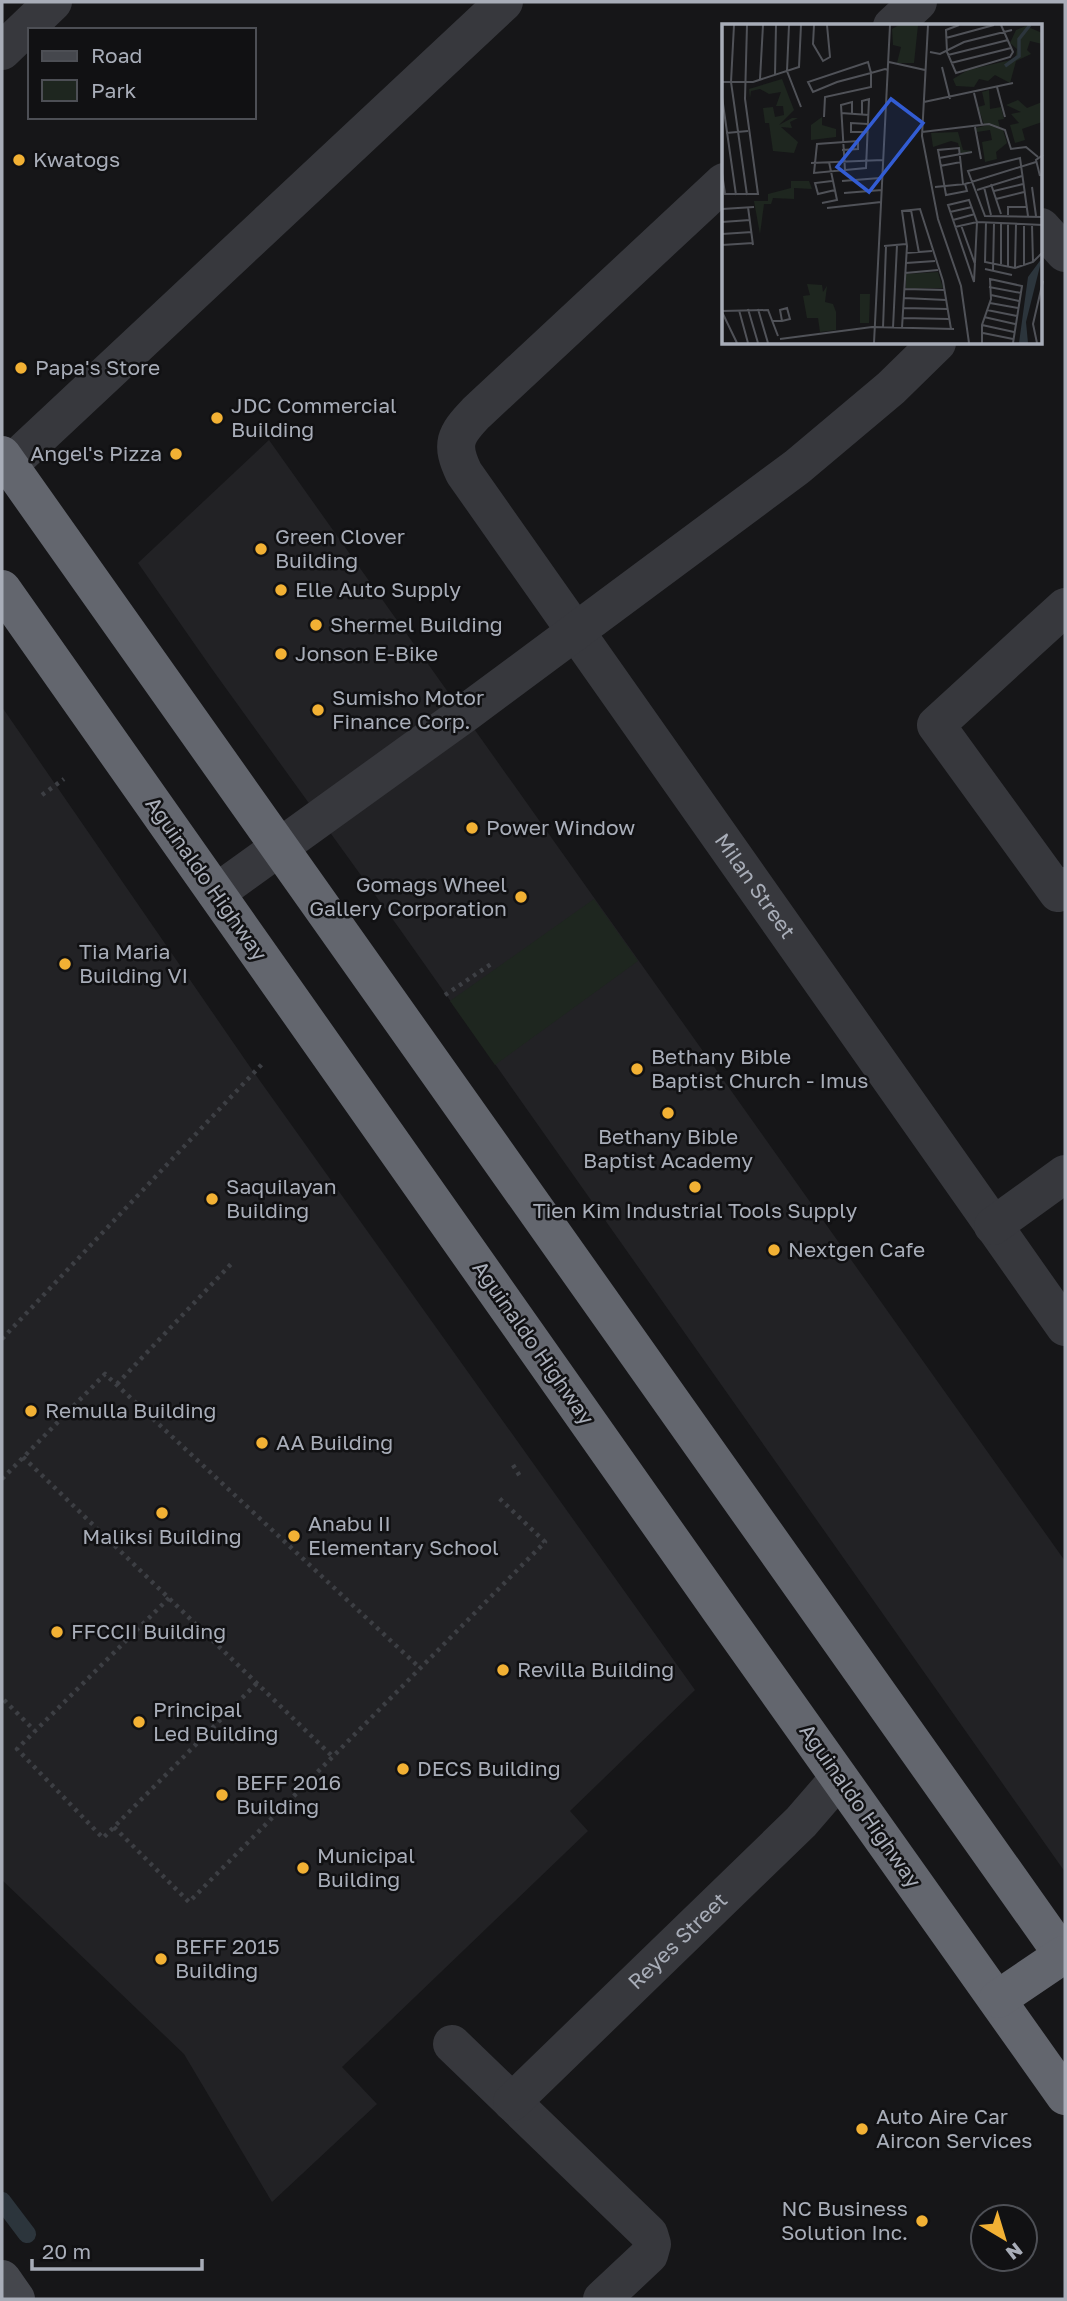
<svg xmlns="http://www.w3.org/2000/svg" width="1067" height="2301" font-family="'Golos Text',sans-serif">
<rect width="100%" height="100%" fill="#161618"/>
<g fill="#222225">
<polygon points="269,440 1065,1561 1065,1872 399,928 212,669 138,563"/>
<polygon points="2,707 248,1064 695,1690 570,1811 588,1831 342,2067 377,2104 272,2202 184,2054 2,1880"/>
</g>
<polygon fill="#1e261f" points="594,899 638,961 495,1065 450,1001"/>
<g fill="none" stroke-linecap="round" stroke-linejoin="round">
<polyline stroke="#2c353c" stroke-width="18" points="2,2201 27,2234"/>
<g stroke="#3d3f44" stroke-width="4.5" stroke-dasharray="3.5 5" stroke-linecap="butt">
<polyline points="42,795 64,779"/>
<polyline points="445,995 494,962"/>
<polyline points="2,1339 264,1062"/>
<polyline points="117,1384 232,1263"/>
<polyline points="23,1457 332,1756"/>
<polyline points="513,1465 521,1478"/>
<polyline points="2,1479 105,1374 420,1668"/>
<polyline points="169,1598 17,1749 103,1838 257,1683"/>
<polyline points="4,1700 35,1731"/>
<polyline points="114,1827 189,1902 545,1542 499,1498"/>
</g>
<g stroke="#37383d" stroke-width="38">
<polyline points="892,26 918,2"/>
<polyline points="2,51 53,2"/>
<path id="s1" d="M724,182L476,413C455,435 450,444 464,473L1065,1327"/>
<polyline points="1041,227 1065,253"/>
<polyline points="9,465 504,2"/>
<polyline points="1065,607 936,725 1058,893 1065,886"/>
<polyline points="216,893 467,712 797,467 891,388 937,343"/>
<polyline points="993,1226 1065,1174"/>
<polyline points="452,2044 649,2234 652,2244 649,2255 602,2299"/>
<path id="s2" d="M512,2102L801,1822L839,1778"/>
</g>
<polyline stroke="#45474d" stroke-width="38" points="2,2279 16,2299"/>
<g stroke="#63666e" stroke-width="38">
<polyline points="2,455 1065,1958"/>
<polyline points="2,589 721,1611 1065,2096"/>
<polyline points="998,1999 1063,1955"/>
</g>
</g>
<g fill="#f2b134" stroke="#111113" stroke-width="2.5">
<circle cx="19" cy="160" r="7"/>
<circle cx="21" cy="368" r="7"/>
<circle cx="217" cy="418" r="7"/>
<circle cx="176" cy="454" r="7"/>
<circle cx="261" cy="549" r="7"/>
<circle cx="281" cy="590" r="7"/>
<circle cx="316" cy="625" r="7"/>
<circle cx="281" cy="654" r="7"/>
<circle cx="318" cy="710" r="7"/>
<circle cx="472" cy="828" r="7"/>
<circle cx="521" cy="897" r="7"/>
<circle cx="65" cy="964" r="7"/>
<circle cx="637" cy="1069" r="7"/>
<circle cx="668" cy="1113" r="7"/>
<circle cx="695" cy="1187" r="7"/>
<circle cx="212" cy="1199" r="7"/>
<circle cx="774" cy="1250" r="7"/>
<circle cx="31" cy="1411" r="7"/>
<circle cx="262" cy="1443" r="7"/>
<circle cx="162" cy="1513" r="7"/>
<circle cx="294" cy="1536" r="7"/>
<circle cx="57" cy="1632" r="7"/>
<circle cx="503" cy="1670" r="7"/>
<circle cx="139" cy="1722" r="7"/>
<circle cx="403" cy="1769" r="7"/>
<circle cx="222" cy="1795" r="7"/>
<circle cx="303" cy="1868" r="7"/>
<circle cx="161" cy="1959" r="7"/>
<circle cx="862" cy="2129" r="7"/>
<circle cx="922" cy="2221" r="7"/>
</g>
<g text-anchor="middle" stroke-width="5" stroke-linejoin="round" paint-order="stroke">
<g font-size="21" fill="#a8adb8" stroke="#111113" text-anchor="start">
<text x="33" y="167">Kwatogs</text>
<text x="35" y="375">Papa's Store</text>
<text x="231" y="413">JDC Commercial<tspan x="231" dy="24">Building</tspan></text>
<text x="162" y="461" text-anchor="end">Angel's Pizza</text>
<text x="275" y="544">Green Clover<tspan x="275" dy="24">Building</tspan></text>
<text x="295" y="597">Elle Auto Supply</text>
<text x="330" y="632">Shermel Building</text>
<text x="295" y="661">Jonson E-Bike</text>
<text x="332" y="705">Sumisho Motor<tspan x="332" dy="24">Finance Corp.</tspan></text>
<text x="486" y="835">Power Window</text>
<text x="507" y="892" text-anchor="end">Gomags Wheel<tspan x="507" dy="24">Gallery Corporation</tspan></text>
<text x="79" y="959">Tia Maria<tspan x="79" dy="24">Building VI</tspan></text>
<text x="651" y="1064">Bethany Bible<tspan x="651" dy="24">Baptist Church - Imus</tspan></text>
<text x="668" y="1144" text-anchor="middle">Bethany Bible<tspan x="668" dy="24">Baptist Academy</tspan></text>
<text x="226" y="1194">Saquilayan<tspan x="226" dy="24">Building</tspan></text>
<text x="695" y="1218" text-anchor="middle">Tien Kim Industrial Tools Supply</text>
<text x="788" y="1257">Nextgen Cafe</text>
<text x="45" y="1418">Remulla Building</text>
<text x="276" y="1450">AA Building</text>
<text x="308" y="1531">Anabu II<tspan x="308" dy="24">Elementary School</tspan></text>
<text x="162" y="1544" text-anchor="middle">Maliksi Building</text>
<text x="71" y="1639">FFCCII Building</text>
<text x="517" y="1677">Revilla Building</text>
<text x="153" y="1717">Principal<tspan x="153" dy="24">Led Building</tspan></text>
<text x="417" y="1776">DECS Building</text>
<text x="236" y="1790">BEFF 2016<tspan x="236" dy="24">Building</tspan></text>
<text x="317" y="1863">Municipal<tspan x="317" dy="24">Building</tspan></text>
<text x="175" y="1954">BEFF 2015<tspan x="175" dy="24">Building</tspan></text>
<text x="876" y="2124">Auto Aire Car<tspan x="876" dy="24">Aircon Services</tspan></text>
<text x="908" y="2216" text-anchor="end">NC Business<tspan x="908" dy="24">Solution Inc.</tspan></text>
</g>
<g font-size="21" fill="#a8adb8" stroke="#111113">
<text transform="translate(206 879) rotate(55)" y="7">Aguinaldo Highway</text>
<text dy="7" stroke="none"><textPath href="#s1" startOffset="912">Milan Street</textPath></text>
<text transform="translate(533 1343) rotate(55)" y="7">Aguinaldo Highway</text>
<text transform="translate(860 1806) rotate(55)" y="7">Aguinaldo Highway</text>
<text dy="7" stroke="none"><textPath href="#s2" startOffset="231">Reyes Street</textPath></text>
</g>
</g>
<g transform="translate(722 24)">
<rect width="320" height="320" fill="#161618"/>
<path d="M177,1H196L192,39H175L179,23L171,21L170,5ZM304,2L320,9V20L308,17L305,26L309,30L294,37L288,59L273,51L266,57L257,55L252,63L234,62L231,55L246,46L293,35L295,25L288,19L294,6ZM60,55L72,86L57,101L70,94H76L68,98L70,104L59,103L76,118L72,129L51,127L47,99H43L41,84L51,83L53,93L62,91L61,82H54L59,68L47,70L38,65L29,67L28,74L27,65ZM267,66L268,85L279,83L282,95L276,96L278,104L262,100L256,83L263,81L260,68ZM296,76L305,84L320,78V98L300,105L303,116L293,119L288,101L297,99L289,90L299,88L284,81ZM100,93V101L114,105V113L89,116V101ZM266,101L281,106L285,119L274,128L275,135L263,138L260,118L270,116L268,106L255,108L254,104ZM236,108L241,126L251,127L239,130L236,119L229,117L211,123L209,109ZM69,157H87L90,165L72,164V175L51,174L49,180H42L38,210L32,177H46V170L69,164ZM216,248L221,264H184V250ZM85,260L100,261L101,268L105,262L103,278L111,280L114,288V306L98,308L96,294H85L81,272L88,271ZM138,270H148L147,299H138Z" fill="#1e261f"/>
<path d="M320,234L304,298L306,319H297L306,253Z" fill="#2c353c"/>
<path fill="none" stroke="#2c353c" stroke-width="3.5" d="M283,42L297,32V15L308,1"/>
<path fill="none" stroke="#505258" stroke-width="2" d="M12,1L9,58L25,171M67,1L65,47L79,83M92,1L91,20L101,37L108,33L105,1M206,1L200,112L216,195L239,262L247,319M237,1L224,6L225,28L234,49L288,33L291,28L279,1M224,14L272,1M208,28L218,30L242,18L290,6M226,31L286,16M167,38L203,46M229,39L289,24M220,43L228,75M53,51L54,1M38,55L41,1M0,58H31L77,43L79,1M275,63L283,93M252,69L260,101M0,73L14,171M202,78L291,59M119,89L147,91M102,93L103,73L149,63V49L146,38L86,58L91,68L115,58L149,49L163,45L166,46M253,103L259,135M146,108H129V99L146,100M200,108L267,100L283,106L289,125L304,123L316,133M4,109L26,107M120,126L136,125V117L95,120L92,149L144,144L147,75L140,77V90M217,134L250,128M89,139L161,136M218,142L239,138M123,146L119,81L130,78V90M0,149L3,170H36L23,75L25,1M318,152L314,136L321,131M110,157L93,159L96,170L113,166M120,157L158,154M241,160L237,124L216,126L224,171L245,167L243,160M269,160L279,190M213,163L243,160L314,138M262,163L269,191M310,163L314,192M255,166L300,152M272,167L301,160M122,169L160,166M274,175L302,168M247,176L255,198L252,258L226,181ZM100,179L115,176L107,138M26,183L31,221M105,184L159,178M0,185L32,183M189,186L197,229M228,188L250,183M286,191V183H304M306,192L298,134L246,147L263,192L321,193M231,196L253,190M0,198L28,196M264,198L263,238L293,244L311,238L321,228M239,201L253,240M310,201L311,238M233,203L255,198L321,201M0,210L30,208M0,221L31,219M162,222L184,220M184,229L210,227M184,239L213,237M279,240V199M302,241V200M286,242V199M293,244L294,200M263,245L290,251M271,247L272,199M183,249L216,246M267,263L299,269M183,265L223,266M269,271L297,277M182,274L224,276M268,279L296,284M182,284L226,285M26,285L36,319M36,285L46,319M17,286L26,319M265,286L295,292M0,287L46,286L56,312M0,288L15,319M262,293L293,300M181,294L227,295M51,297H60L68,295L65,284L58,286L60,297M260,301L292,308M161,304L164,222M171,304L175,221M180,304L185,222L180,187L198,185L221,257L229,305M261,309L291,315M58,315L150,303L232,305M152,319L168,1M260,319V301L269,275L268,255L300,262L291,319M315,319L311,300L321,257"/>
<path fill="#325cd3" fill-opacity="0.15" stroke="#325cd3" stroke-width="3.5" d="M169,75L201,99L147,168L115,143Z"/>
<rect width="320" height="320" fill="none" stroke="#a8adb8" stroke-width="3.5"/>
</g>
<rect width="1067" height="2301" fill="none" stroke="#a8adb8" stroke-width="7"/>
<rect x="28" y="28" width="228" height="91" fill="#111113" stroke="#4d4f55" stroke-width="2"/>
<rect x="42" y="51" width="35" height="10" fill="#45474d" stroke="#4d4f55" stroke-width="2"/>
<text x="91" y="63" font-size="21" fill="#a8adb8">Road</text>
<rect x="42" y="80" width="35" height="21" fill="#1e261f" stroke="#4d4f55" stroke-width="2"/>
<text x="91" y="98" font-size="21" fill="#a8adb8">Park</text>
<g transform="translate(1004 2238) rotate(142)"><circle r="33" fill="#111113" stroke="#4d4f55" stroke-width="2"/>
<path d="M0-5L12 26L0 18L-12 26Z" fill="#f2b134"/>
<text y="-10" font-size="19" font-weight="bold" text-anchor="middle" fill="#a8adb8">N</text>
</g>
<path d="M32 2259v10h170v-10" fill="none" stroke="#a8adb8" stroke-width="3.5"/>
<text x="42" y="2259" font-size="21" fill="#a8adb8" stroke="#111113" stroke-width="5" paint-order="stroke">20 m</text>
</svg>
